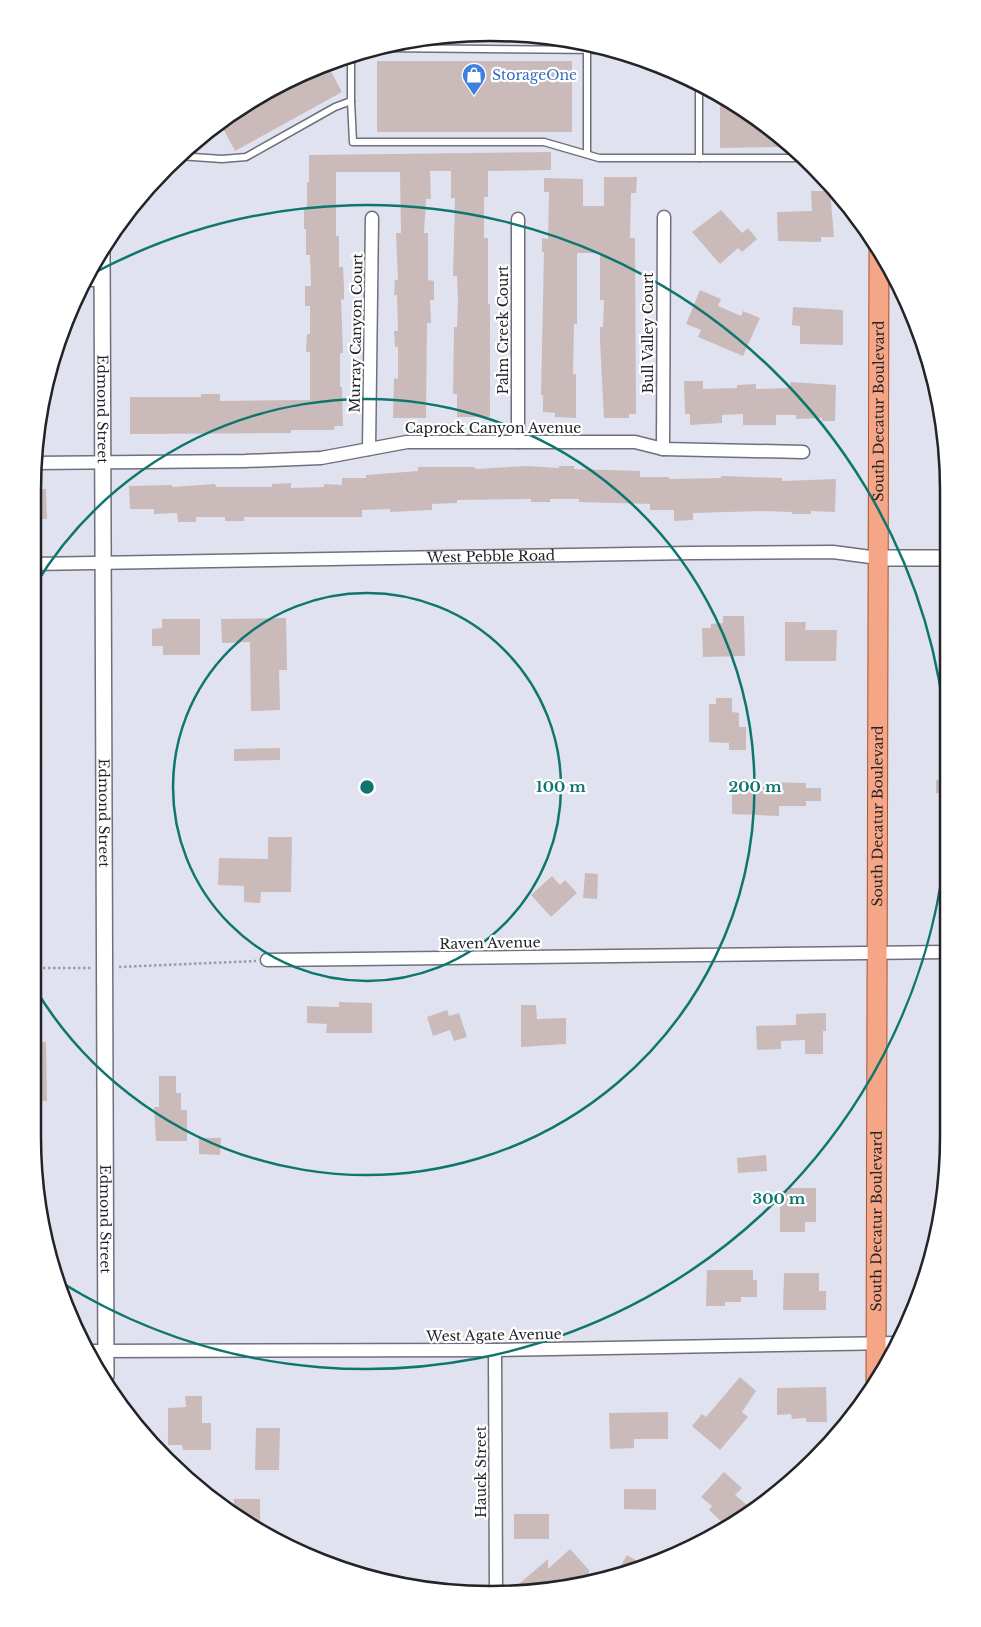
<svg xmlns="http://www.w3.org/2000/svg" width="981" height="1627" font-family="'Libre Baskerville',serif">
<rect width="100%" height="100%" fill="#e0e3ef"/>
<g fill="#cabbba">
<rect x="377" y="61" width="195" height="71"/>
<polygon points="327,64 342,92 235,151 220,123"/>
<polygon points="720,96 745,110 787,147 720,148"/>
<polygon points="551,152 551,170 488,171 488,197 484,197 484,238 488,238 488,304 490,304 490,417 457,417 457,394 453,394 454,327 457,327 458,300 457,276 453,276 455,198 451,198 451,171 430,171 431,199 426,199 424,233 428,233 428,280 434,281 434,300 430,300 431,323 427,323 426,418 393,418 394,378 398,379 398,347 395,347 394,331 398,331 397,295 394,295 395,280 398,280 396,233 401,233 400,172 336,172 336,236 339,236 339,267 343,267 344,287 344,300 341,299 343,353 340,353 340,387 342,387 343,426 335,426 334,430 291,430 291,433 130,434 130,397 201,397 201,394 220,394 220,401 310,400 310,352 306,352 307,334 310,334 310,306 305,306 305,286 311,286 310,255 306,255 306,229 304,229 304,209 307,209 307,182 309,182 309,155"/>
<polygon points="604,177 637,177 636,193 631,193 630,238 635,238 636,414 629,414 629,418 604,418 600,342 600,327 603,327 604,300 600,300 600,253 577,253 577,324 574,324 573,374 576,374 576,418 555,417 555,413 543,412 543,395 541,395 544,252 542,252 542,238 548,239 549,192 544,192 544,178 583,179 583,206 604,206"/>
<polygon points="811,191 830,191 834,237 821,237 821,242 778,241 777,212 812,211"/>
<polygon points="721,210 742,233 748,228 757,239 742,252 738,248 720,264 692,232"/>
<polygon points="700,290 721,299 718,306 741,316 743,311 760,318 743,356 698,337 701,330 686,324"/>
<polygon points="793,307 843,310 843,345 800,344 800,326 792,325"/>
<polygon points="684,381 703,381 703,389 737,388 737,385 756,384 756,389 791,388 790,382 836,385 835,421 822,421 822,418 796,419 796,415 776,415 776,425 743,425 743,414 722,415 722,423 690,425 690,414 685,414"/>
<polygon points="527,466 559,468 559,466 574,466 574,469 640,471 640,477 669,477 669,479 721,478 721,476 782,478 782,481 836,479 835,512 811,511 811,514 792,514 792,512 763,511 693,513 693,520 674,521 674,510 650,510 650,504 579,502 579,499 550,499 550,502 531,502 531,499 457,500 457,503 432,504 432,510 390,512 390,509 362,510 362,517 244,517 244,521 225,521 225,517 196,517 196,522 178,522 177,513 154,514 154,509 130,509 129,486 172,485 172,487 215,484 216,487 272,487 272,484 291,483 291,488 324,487 324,484 342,485 342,478 366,478 366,475 418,471 418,467 475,467 475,469"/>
<polygon points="33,489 46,489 47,519 33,519"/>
<polygon points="723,616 744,616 745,656 703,657 702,628 711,628 711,624 723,623"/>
<polygon points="286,618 287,670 279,670 280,710 251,711 250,642 222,643 221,619"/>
<polygon points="162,619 200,619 200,655 163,655 163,646 152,646 152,629 162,628"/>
<polygon points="785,622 806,622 805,630 837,630 836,661 785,661"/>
<polygon points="716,698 732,698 732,712 739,713 739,727 746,727 746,750 729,750 729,743 709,742 709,704 716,704"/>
<polygon points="280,748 280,760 234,761 234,749"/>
<rect x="936" y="780" width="12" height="13"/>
<polygon points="763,782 806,783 806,788 821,788 821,801 806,801 806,806 779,806 779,816 732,814 732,791 763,791"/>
<polygon points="268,837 292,837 291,892 261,892 260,903 244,902 244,886 218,885 219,858 268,859"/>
<polygon points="585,873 598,874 597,899 583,898"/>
<polygon points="552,876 560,885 565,880 577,893 551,917 531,895"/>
<polygon points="339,1002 372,1003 372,1033 326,1033 327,1024 307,1023 307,1006 339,1007"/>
<polygon points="521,1005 536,1005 537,1019 566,1018 566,1044 521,1047"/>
<polygon points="447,1010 449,1016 459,1013 467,1037 454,1041 450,1030 433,1036 427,1017"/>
<polygon points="826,1013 826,1031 823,1031 823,1054 805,1054 805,1040 781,1041 781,1049 757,1050 756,1026 796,1025 796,1014"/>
<polygon points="46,1042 47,1101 33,1101 33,1043"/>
<polygon points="159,1076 176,1076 176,1093 181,1093 181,1110 187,1110 187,1141 156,1141 154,1107 159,1107"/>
<polygon points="199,1138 221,1138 220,1155 199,1154"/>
<polygon points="766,1155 767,1171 738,1173 737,1158"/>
<polygon points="789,1188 816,1188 816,1222 805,1222 805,1232 780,1232 780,1191 789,1191"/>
<polygon points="707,1270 753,1270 753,1280 757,1280 757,1297 741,1297 741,1302 725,1302 725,1306 706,1306"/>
<polygon points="784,1273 819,1273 819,1291 826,1291 826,1310 783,1310"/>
<polygon points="740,1377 756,1391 742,1412 748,1417 720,1450 692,1426 702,1414 706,1417"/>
<polygon points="826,1387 827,1422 806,1422 806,1418 792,1419 791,1414 777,1415 777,1388"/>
<polygon points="185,1396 202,1396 202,1423 211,1423 211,1450 183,1450 182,1445 168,1445 168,1408 186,1407"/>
<polygon points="668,1412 668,1439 634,1439 634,1448 610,1449 609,1413"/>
<polygon points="256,1428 280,1428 279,1470 255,1470"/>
<polygon points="724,1472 742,1488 735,1495 748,1506 739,1516 724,1524 709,1510 712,1506 701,1497"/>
<polygon points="624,1489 656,1489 656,1510 624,1509"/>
<polygon points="234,1499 260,1499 260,1525 233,1512"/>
<rect x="514" y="1514" width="35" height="25"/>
<polygon points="570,1549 589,1570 589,1578 511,1591 548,1559 548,1569"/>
<polygon points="627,1555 646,1566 637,1570 616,1574"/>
</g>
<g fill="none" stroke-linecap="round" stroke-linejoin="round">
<g stroke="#6e707b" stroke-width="9">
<g id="service">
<polyline points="380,48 607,50"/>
<polyline points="587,50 587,154"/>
<polyline points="699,85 699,158"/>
<polyline points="351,101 353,142 544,142 599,158 800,158"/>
<polyline points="179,156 222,159 246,157 335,107 351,101 351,57"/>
</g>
</g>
<g stroke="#6e707b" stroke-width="15">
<g id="minor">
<polyline points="518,219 518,442"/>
<polyline points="88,280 102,280"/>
<polyline points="369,449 372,218"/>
<polyline points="663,449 664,217"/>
<polyline points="34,463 245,461 321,458 407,442 635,442 663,449 803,452"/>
<path id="s1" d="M33,564L692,553L833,552L878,558"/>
<polyline points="267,960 947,952"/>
<polyline points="495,1350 496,1594"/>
<polyline points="93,1351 495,1350 895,1343"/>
</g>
</g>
<g stroke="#6e707b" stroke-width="18">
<g id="tertiary">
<path id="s2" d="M102,251L106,1376"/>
<polyline points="878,558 947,558"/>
</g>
</g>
<g stroke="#a75230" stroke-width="21">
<g id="primary">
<path id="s3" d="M876,1381L879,250"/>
</g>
</g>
<g stroke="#9a9ca5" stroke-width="2.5" stroke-dasharray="2.5 2.5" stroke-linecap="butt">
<polyline points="119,967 256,961"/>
<polyline points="33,968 91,968"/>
</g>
<use href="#service" stroke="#fff" stroke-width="6"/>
<use href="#minor" stroke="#fff" stroke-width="12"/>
<use href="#tertiary" stroke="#fff" stroke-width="15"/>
<use href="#primary" stroke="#f5a686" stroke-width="19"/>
</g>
<g fill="none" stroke="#0f766e" stroke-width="2.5">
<circle cx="367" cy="787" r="194"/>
<path d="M34 587A388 388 0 1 1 34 987"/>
<path d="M947 833A582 582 0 0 1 59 1281M94 273A582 582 0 0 1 947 741"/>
</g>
<defs>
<g id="shop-pin" transform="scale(1.25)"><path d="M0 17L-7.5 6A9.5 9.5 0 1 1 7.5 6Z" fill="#3f7fe0" stroke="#fff"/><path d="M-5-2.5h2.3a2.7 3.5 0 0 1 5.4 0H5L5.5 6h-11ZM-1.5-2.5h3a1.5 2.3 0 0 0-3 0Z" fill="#fff"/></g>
</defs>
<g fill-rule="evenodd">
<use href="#shop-pin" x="474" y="75"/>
</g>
<g text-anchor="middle" stroke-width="4.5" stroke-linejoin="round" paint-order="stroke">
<g font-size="14" fill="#366cbe" stroke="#fff" text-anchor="start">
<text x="492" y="80">StorageOne</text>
</g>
<g font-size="14" fill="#232328" stroke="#fff">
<text transform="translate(503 330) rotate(-90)" y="5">Palm Creek Court</text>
<text transform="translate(356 333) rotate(-89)" y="5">Murray Canyon Court</text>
<text transform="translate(648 333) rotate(-90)" y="5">Bull Valley Court</text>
<text dy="5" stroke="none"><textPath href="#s2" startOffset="158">Edmond Street</textPath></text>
<text dy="5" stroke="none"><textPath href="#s3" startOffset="970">South Decatur Boulevard</textPath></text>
<text x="493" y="433">Caprock Canyon Avenue</text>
<text dy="5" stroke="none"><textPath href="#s1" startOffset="458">West Pebble Road</textPath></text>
<text dy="5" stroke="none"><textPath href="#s2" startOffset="562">Edmond Street</textPath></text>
<text dy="5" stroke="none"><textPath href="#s3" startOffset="565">South Decatur Boulevard</textPath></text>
<text transform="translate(490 943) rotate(-1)" y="5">Raven Avenue</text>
<text dy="5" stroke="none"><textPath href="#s2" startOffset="968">Edmond Street</textPath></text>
<text dy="5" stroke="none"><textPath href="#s3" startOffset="160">South Decatur Boulevard</textPath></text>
<text transform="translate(494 1335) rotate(-1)" y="5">West Agate Avenue</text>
<text transform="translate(481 1472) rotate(-90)" y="5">Hauck Street</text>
</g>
</g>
<path d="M0 0H981V1627H0ZM490 41H491A449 449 0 0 1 940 490V1137A449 449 0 0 1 491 1586H490A449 449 0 0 1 41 1137V490A449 449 0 0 1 490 41Z" fill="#fff" fill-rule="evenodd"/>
<path fill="none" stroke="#232328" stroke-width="2.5" d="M490 41H491A449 449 0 0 1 940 490V1137A449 449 0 0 1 491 1586H490A449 449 0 0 1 41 1137V490A449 449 0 0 1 490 41Z"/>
<circle cx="367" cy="787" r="8" fill="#0f766e" stroke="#fff" stroke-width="2.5"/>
<g font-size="15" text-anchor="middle" font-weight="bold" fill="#0f766e" stroke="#fff" stroke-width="4.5" stroke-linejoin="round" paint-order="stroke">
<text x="561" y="792">100 m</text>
<text x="755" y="792">200 m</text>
<text x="779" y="1204">300 m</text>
</g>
</svg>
